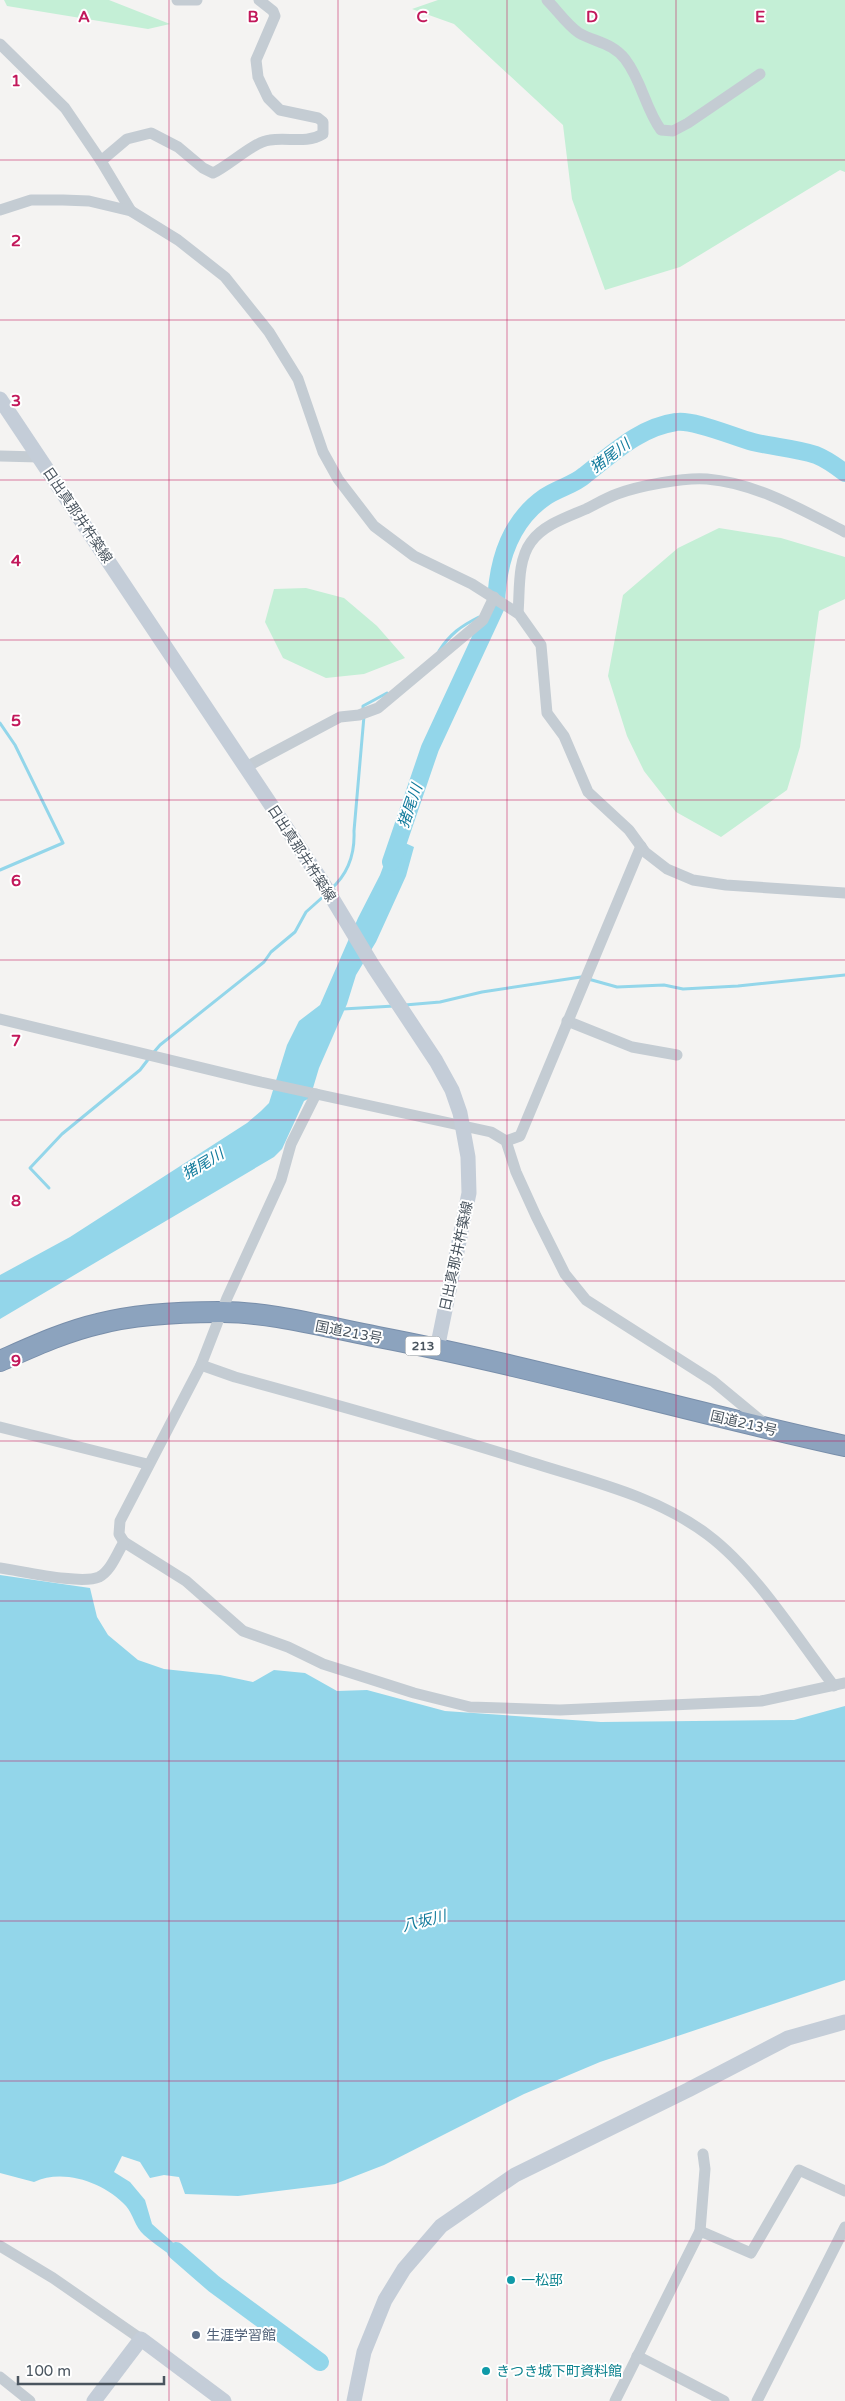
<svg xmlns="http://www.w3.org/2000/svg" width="845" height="2401" font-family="'Varela Round','Noto Sans JP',sans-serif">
<rect width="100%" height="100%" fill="#f4f3f2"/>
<g fill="#c4efd6">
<polygon points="4,0 109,0 170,24 148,29 7,6"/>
<polygon points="438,0 845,0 845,172 840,170 680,267 605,290 572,199 563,125 454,24 412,9"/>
<polygon points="719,528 781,538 845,557 845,599 819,611 800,747 787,790 721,837 676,812 644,771 627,736 608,676 623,595 678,548"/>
<polygon points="306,588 344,598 377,626 405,658 364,674 326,678 283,658 265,622 274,589"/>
</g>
<g fill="#93d6ea">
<polygon points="394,838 414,847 406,876 376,942 356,975 347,1004 319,1068 310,1098 304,1101 282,1149 274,1157 0,1319 0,1275 70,1237 247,1123 261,1111 269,1103 287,1045 299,1021 320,1005 358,918 380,875"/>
<path d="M0,1575L90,1588L97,1617L108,1635L138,1660L164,1669L220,1675L253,1682L274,1670L305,1673L337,1691L367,1690L445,1711L601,1722L794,1720L845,1706V1980L600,2062L524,2094L384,2165L335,2184L238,2196L185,2194L179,2177L164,2175L150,2178L140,2162L122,2156L114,2172L130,2182L145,2200L152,2224L196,2263L191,2269C175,2258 159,2248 144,2235C135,2227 133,2214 126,2206C104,2182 63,2168 34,2182L0,2173Z"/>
</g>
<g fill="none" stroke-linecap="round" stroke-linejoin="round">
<g stroke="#93d6ea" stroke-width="3">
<path d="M439,651C450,634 461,626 479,617"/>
<polyline points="363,710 363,706 387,693"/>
<polyline points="0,723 15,745 63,843 0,870"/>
<path d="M331,889C349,873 355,854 354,831L364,716"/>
<polyline points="405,1005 440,1002 482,992 581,977 617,987 664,985 683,989 738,986 845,975"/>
<polyline points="343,1009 394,1006"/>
<polyline points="154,1052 160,1045 264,962 271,952 295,932 306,912 325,895"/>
<polyline points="49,1188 30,1168 62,1134 140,1070 150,1057"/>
</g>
<g stroke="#93d6ea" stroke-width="18">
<path d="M391,862L430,748L496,606C497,563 509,522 545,497C558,488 574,485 585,475C612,454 640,427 676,422C693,419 734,437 753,442C773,447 795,448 816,455C826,459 836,466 845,473"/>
<polyline points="176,2251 214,2284 320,2362"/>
</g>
<g stroke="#788eaa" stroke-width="22">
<path id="highway" d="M0,1361C32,1347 64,1332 98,1324C136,1314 179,1312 219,1312C267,1311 330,1328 378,1337C535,1367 689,1412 845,1446"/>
</g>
<g stroke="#c4ccd3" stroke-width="11">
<polyline points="177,0 197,0"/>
<path d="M547,0C557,10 567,25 579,33C595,42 613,43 625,59C642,81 645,108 661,130L673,131L688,123L760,74"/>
<polyline points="0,44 65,108 101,161 131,211"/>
<path d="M101,161L127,139L151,133L178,147L203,168L213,173C230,165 253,142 270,140C288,137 306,144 323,134V122L318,118L280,110L268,98L258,77L256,60L275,16L273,11L259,0"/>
<polyline points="0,210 31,200 63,200 89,201 131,211 178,240 225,277 269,332 298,379 323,452 338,479 374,526 414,556 472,584 519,614 541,645 547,713 564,736 588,792 629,830 645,852 667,869 693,880 726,885 845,893"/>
<polyline points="0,456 39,457"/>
<path d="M518,613C520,591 517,561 531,542C543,525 567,517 586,509C596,504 606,498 617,494C638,486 685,477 707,479C756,483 802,510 845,532"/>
<polyline points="246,767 340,717 359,715 378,708 483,620 494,597"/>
<polyline points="0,1019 261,1082 491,1132 506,1141 516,1172 536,1216 565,1274 586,1300 713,1381 765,1424"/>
<polyline points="567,1021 632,1047 677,1055"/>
<polyline points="316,1094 291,1144 281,1180 227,1298 201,1365 120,1521 119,1534 124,1542 186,1581 243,1631 288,1647 323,1664 414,1693 470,1707 560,1710 761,1701 845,1683"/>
<polyline points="506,1141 520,1136 641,846"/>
<path d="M201,1365L235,1377C334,1404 432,1431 530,1462C590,1481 657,1496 708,1535C756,1571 797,1638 834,1686"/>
<polyline points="0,1427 147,1464"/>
<path d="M0,1568C22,1571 81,1585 99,1577C111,1571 117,1553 124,1542"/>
<polyline points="700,2231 751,2253 799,2170 845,2191"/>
<polyline points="0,2246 53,2278 141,2339"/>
<polyline points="637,2356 724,2401"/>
<polyline points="0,2377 30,2401"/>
<polyline points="615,2401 700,2231 705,2169 703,2154"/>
<polyline points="757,2401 845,2227"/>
</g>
<g stroke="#c4cdd8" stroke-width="15">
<polyline points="0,399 323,883 373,966 436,1061 452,1090 460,1113 468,1157 469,1193 437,1349"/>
<polyline points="94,2401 141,2339 224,2401"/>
<polyline points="354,2401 364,2352 385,2300 404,2269 441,2226 515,2175 688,2090 788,2038 845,2022"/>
</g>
<use href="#highway" stroke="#8ca3be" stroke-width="20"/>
</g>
<path fill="none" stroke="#c2185b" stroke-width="1" stroke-opacity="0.55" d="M169,0V2401M338,0V2401M507,0V2401M676,0V2401M0,160H845M0,320H845M0,480H845M0,640H845M0,800H845M0,960H845M0,1120H845M0,1281H845M0,1441H845M0,1601H845M0,1761H845M0,1921H845M0,2081H845M0,2241H845"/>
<g fill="#0f9aa8" stroke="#fff" stroke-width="2">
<circle cx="511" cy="2280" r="5"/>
<circle cx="486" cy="2371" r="5"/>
</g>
<circle fill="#5c6f8a" stroke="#fff" stroke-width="2" cx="196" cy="2335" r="5"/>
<g text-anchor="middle" stroke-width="4" stroke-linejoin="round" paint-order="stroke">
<rect fill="#fff" stroke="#80888f" stroke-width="1" x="405.5" y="1336.5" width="35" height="19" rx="4"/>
<g font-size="12" font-weight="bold" fill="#4a555f">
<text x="423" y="1350">213</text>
</g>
<g font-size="14" fill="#4a555f" stroke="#fff">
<text transform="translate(78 515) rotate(56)" y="5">日出真那井杵築線</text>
<text transform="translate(302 853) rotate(57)" y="5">日出真那井杵築線</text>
<text transform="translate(456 1256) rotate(-78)" y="5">日出真那井杵築線</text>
<text transform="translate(349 1332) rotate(11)" y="5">国道213号</text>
<text transform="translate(744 1423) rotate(13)" y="5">国道213号</text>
</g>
<g font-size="14" fill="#0d838f" stroke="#fff" text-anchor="start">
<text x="521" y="2285">一松邸</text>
<text x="496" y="2376">きつき城下町資料館</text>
</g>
<g font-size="14" fill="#4e5e75" stroke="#fff" text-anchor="start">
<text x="206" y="2340">生涯学習館</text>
</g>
<g font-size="15" font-style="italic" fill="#127b9c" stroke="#fff">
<text transform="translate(610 456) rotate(-37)" y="5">猪尾川</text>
<text transform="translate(410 806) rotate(-71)" y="5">猪尾川</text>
<text transform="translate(203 1164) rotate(-31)" y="5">猪尾川</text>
<text transform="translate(424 1921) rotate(-14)" y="5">八坂川</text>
</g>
</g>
<g font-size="16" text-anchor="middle" font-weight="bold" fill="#c2185b" stroke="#fff" stroke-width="4" stroke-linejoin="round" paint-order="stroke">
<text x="84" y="22">A</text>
<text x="253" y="22">B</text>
<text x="422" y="22">C</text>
<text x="592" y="22">D</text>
<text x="760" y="22">E</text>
<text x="16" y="86">1</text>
<text x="16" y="246">2</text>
<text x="16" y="406">3</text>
<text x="16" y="566">4</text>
<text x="16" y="726">5</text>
<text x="16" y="886">6</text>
<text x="16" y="1046">7</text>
<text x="16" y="1206">8</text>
<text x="16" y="1366">9</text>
</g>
<path d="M18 2376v8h146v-8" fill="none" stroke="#4a555f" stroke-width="2.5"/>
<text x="25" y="2376" font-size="15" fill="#4a555f" stroke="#ffffff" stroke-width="4" paint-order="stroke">100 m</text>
</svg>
